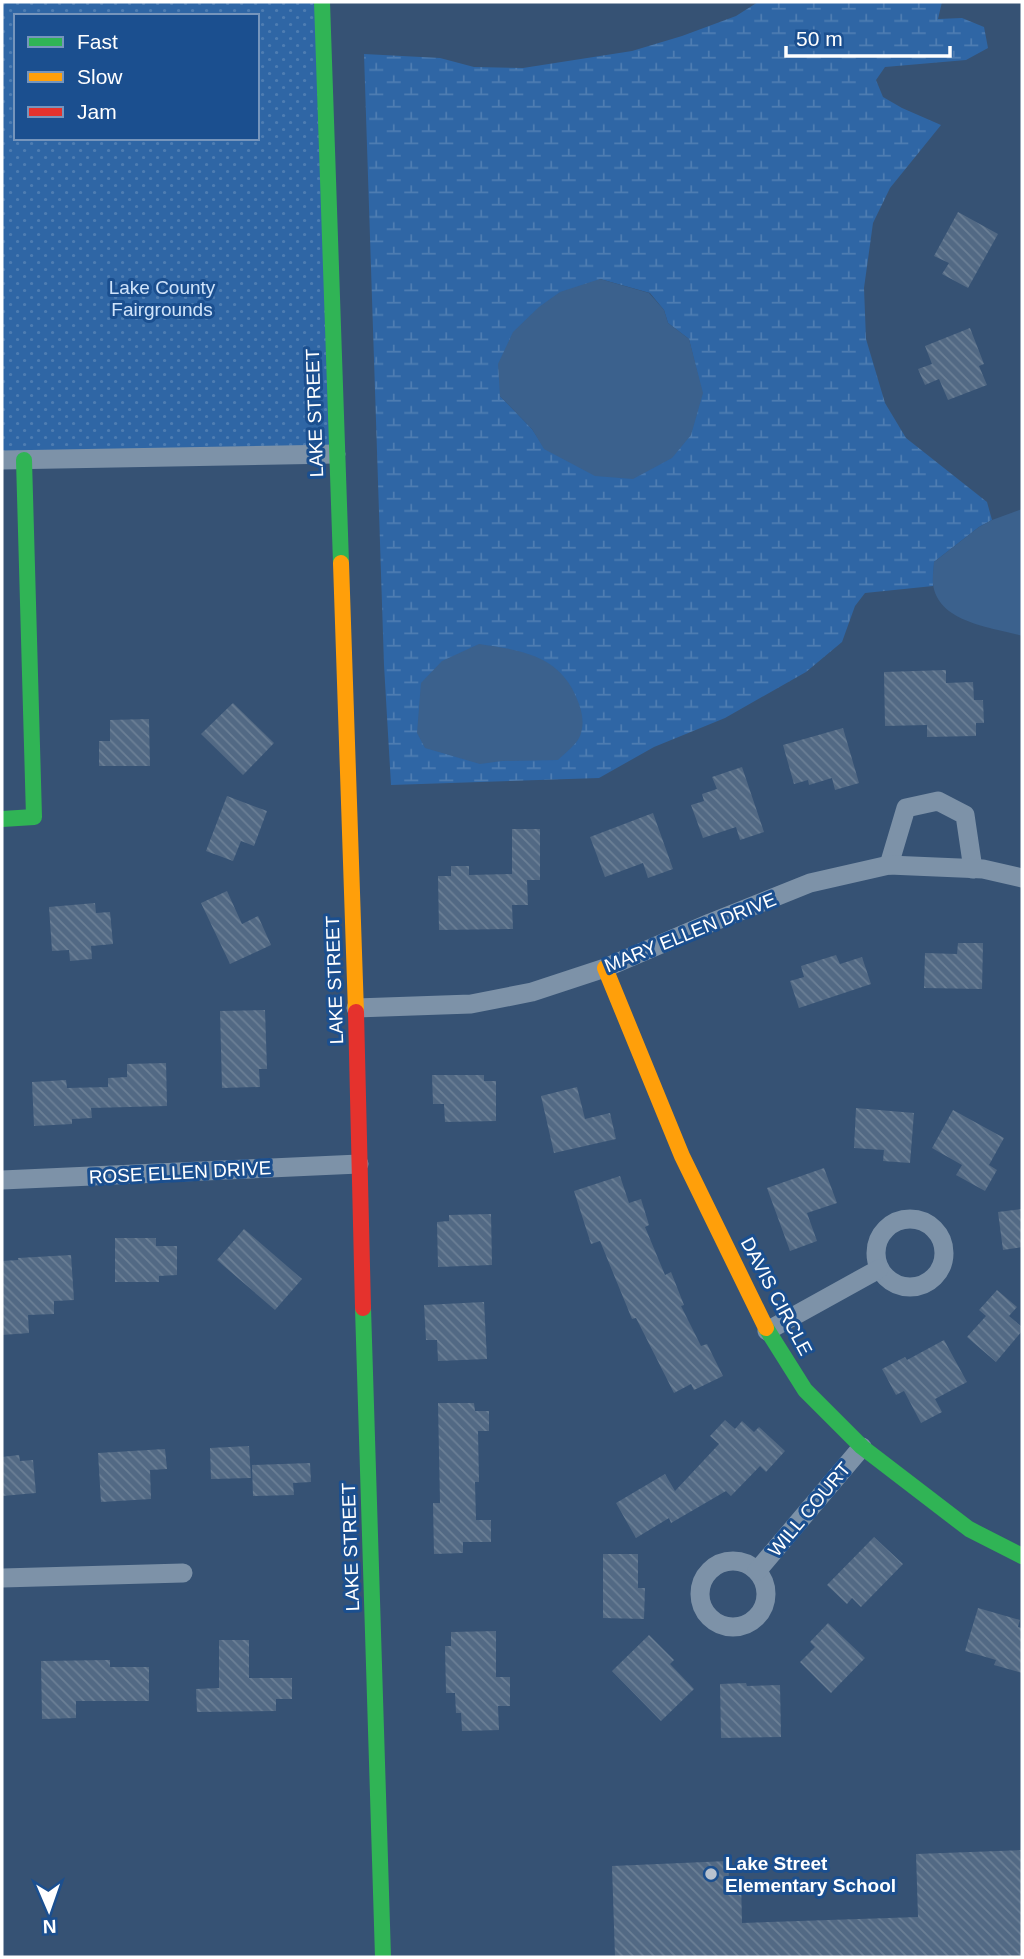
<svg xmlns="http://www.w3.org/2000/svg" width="1024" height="1959" font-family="Arial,sans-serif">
<defs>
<pattern id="wetland-marsh" width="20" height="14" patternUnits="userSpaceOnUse" patternTransform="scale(1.75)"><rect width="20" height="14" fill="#2f66a5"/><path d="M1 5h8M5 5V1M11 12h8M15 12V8" fill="none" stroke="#4e7db2"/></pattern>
<pattern id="park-dots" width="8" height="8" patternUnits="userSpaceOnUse" patternTransform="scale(1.75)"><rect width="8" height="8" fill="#2f66a5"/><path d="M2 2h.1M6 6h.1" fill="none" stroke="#4e7db2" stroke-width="1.8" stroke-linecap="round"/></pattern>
<pattern id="building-back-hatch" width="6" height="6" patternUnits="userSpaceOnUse" patternTransform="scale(1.75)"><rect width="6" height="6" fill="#526984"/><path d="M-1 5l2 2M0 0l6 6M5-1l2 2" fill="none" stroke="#6c8096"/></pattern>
</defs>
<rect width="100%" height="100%" fill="#365274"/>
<path fill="url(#wetland-marsh)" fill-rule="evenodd" d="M758,2H942L938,19L962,18L984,27L988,48L966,60L885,67L876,80L883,97L902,108L941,125L890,188L873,223L864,288L866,339L885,403L906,438L987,502L992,520L979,527L934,562L933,586L865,593L855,606L842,642L806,672L725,718L654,747L599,778L391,785L384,665L364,54L440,58L474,67L523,68L632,51L682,36L736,16ZM600,279L650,293L664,310L668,323L689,339L702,393L545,449L532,429L500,396Z"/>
<path fill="url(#park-dots)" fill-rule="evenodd" d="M2,2H323L339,452L2,462ZM16,16H257V138H16Z"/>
<g fill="#3b618d">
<polygon points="600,279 649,293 664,310 668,323 689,339 703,393 691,435 672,458 633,479 595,476 544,449 532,429 500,396 498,364 513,332 539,307 560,292"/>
<path d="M1022,509V636C992,627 938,623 933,584C932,577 934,569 934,562L979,527L992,520Z"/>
<path d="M479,644C520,650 560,655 577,699C582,711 585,723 580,736C577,744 565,753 558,760L502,761L480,764L425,748L417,733L421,683L442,661Z"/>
</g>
<g fill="url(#building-back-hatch)">
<polygon points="958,212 998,234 968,288 942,274 949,263 934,256"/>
<polygon points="970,328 984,364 979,366 987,385 948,400 939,379 925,385 918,369 932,364 925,346"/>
<polygon points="946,670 946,683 973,682 974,700 983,700 984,723 976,723 976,736 927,737 927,725 885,726 884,672"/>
<polygon points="233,703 274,743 243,775 201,734"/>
<polygon points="149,719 150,766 99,766 99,741 110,741 110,720"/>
<polygon points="843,728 859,783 835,790 832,778 809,785 808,780 794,784 783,745"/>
<polygon points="742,767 764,832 740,840 736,827 703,838 691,805 704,801 702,794 717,789 712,777"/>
<polygon points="227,796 267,811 254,846 241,841 233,861 206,851"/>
<polygon points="653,813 673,869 648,878 643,863 605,877 590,837"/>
<polygon points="512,829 540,829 540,880 527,880 528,905 512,905 513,929 439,930 438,876 451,876 451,866 469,866 469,875 512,874"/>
<polygon points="227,891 242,924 258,916 271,945 230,964 201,903"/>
<polygon points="95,903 96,913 110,912 113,944 91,946 92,959 70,961 69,950 52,951 49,907"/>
<polygon points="958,943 983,943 982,989 924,988 925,953 957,954"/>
<polygon points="836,955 840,964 862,957 871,984 799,1008 790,981 804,977 801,966"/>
<polygon points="265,1010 267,1069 259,1069 260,1087 222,1088 220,1011"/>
<polygon points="166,1063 167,1106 91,1108 92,1118 72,1119 72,1124 34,1126 32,1082 66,1080 67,1088 108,1087 108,1078 127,1077 127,1064"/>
<polygon points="432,1075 484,1075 484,1081 496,1081 496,1121 445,1122 444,1104 433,1104"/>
<polygon points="577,1087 585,1119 610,1113 616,1139 554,1153 541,1096"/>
<polygon points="856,1108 914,1113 910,1163 883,1161 884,1150 854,1148"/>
<polygon points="953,1110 1004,1138 989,1165 997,1170 985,1191 956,1175 962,1165 932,1148"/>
<polygon points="824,1168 837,1203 807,1213 817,1241 790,1251 767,1188"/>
<polygon points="620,1176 629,1203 641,1199 649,1225 645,1227 665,1275 671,1272 684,1305 681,1306 701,1346 707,1344 723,1376 694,1390 691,1384 674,1393 636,1318 632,1319 600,1241 591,1244 574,1191"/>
<polygon points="1022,1209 1022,1247 1003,1250 998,1212"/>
<polygon points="491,1214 492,1265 438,1267 437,1222 449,1221 449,1215"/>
<polygon points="244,1229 302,1279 275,1310 217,1260"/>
<polygon points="115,1238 156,1238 156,1246 177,1246 177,1275 159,1276 159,1282 115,1282"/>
<polygon points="71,1255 74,1300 54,1301 54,1314 28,1315 29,1333 2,1335 2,1261 18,1260 18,1258"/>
<polygon points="997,1290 1017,1307 1009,1316 1022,1327 1022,1331 996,1362 967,1337 986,1316 979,1310"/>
<polygon points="484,1302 487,1359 438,1361 437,1340 426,1340 424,1305"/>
<polygon points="944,1340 967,1382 935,1399 942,1412 921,1423 904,1391 896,1395 882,1369 905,1357 907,1360"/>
<polygon points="438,1403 474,1403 475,1411 489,1411 489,1431 478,1431 479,1482 475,1482 476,1520 491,1520 491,1542 463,1542 463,1553 434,1554 433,1503 440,1503"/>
<polygon points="725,1420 735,1429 742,1421 754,1432 759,1427 785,1451 766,1472 760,1466 731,1496 726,1491 671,1523 669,1518 636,1538 616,1503 665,1474 675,1491 719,1444 710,1436"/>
<polygon points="249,1446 251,1478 211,1479 210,1448"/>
<polygon points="165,1449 167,1469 150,1470 151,1499 101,1502 98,1453"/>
<polygon points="19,1455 20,1461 33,1460 36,1493 2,1496 2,1457"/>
<polygon points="310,1463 311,1482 293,1483 294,1495 253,1496 252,1465"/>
<polygon points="874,1537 903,1564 861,1607 852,1598 847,1604 827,1585"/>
<polygon points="603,1554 638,1554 638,1588 645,1588 644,1619 603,1618"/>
<polygon points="978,1608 1020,1620 1018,1627 1022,1628 1022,1673 994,1665 996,1660 965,1651"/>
<polygon points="828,1623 865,1658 831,1693 800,1662 815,1647 810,1642"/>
<polygon points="496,1631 496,1677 510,1677 510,1706 498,1706 499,1730 462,1731 461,1713 456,1713 455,1693 446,1693 445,1646 451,1646 451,1632"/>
<polygon points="649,1635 674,1660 670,1664 694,1689 661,1721 612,1671"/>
<polygon points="219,1640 249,1640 249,1678 292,1678 292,1699 276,1699 276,1711 197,1712 196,1689 219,1688"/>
<polygon points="110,1660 110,1667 149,1667 149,1701 76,1701 76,1718 42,1719 41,1661"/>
<polygon points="746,1683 747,1686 780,1685 781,1737 721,1738 720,1684"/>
<polygon points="1022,1850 1022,1957 615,1957 612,1866 728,1861 729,1882 741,1881 742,1923 918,1917 916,1854"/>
</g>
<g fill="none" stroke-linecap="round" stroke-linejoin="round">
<g stroke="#7d92a8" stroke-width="19">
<polyline points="2,460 336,454"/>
<polyline points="889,865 906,808 938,801 965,815 973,869"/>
<polyline points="356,1008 471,1004 532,992 605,968 710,923 810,883 889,865 983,869 1022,878"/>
<polyline points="2,1180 359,1164"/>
<circle cx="910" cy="1253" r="34"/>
<polyline points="767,1331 879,1269"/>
<circle cx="733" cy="1594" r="33"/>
<polyline points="757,1571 862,1447"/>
<polyline points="2,1578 183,1573"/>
</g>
<g stroke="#30b455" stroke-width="16">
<polyline points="322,2 341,563"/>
<polyline points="2,819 34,817 24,460"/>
<polyline points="363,1308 383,1957"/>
<polyline points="766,1328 805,1390 862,1447 969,1529 1022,1556"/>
</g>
<g stroke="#ff9f0a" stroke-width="16">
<polyline points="341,563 356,1012"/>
<polyline points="605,968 682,1156 766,1328"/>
</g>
<polyline stroke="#e5322d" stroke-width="16" points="356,1012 363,1308"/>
</g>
<circle fill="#b9c2ce" stroke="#1b4f8f" stroke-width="2.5" cx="711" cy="1874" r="7"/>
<g text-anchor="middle" stroke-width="6" stroke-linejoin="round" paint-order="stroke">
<g font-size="19" fill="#cfe3fa" stroke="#1b4f8f">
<text x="162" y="294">Lake County<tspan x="162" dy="22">Fairgrounds</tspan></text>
</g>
<g font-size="19" fill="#fff" stroke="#1b4f8f">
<text transform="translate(314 413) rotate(-92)" y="7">LAKE STREET</text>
<text transform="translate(690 932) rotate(-22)" y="7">MARY ELLEN DRIVE</text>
<text transform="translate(334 980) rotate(-92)" y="7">LAKE STREET</text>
<text transform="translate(180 1172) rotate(-3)" y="7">ROSE ELLEN DRIVE</text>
<text transform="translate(777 1296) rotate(62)" y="7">DAVIS CIRCLE</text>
<text transform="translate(809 1509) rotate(-50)" y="7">WILL COURT</text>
<text transform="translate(350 1547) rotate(-92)" y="7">LAKE STREET</text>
</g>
<g font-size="19" font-weight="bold" fill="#fff" stroke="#1b4f8f" text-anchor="start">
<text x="725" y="1870">Lake Street<tspan x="725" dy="22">Elementary School</tspan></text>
</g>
</g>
<rect width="1024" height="1959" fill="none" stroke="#ffffff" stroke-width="7"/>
<rect x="14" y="14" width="245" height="126" fill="#1b4f8f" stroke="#7695bc" stroke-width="2"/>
<rect x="28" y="37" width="35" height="10" fill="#30b455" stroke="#7695bc" stroke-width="2"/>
<text x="77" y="49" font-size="21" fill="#ffffff">Fast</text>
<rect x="28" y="72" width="35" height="10" fill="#ff9f0a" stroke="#7695bc" stroke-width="2"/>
<text x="77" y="84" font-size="21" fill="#ffffff">Slow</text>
<rect x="28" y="107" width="35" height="10" fill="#e5322d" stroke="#7695bc" stroke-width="2"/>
<text x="77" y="119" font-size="21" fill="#ffffff">Jam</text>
<g transform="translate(49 1910) rotate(178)" stroke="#1b4f8f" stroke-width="5" paint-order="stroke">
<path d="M0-5L12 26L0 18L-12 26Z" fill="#ffffff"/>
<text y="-10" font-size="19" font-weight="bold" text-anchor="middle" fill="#ffffff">N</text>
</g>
<path d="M786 46v10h164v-10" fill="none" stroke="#ffffff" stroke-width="3.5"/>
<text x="796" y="46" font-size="21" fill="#ffffff" stroke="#1b4f8f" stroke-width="5" paint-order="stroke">50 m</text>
</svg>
